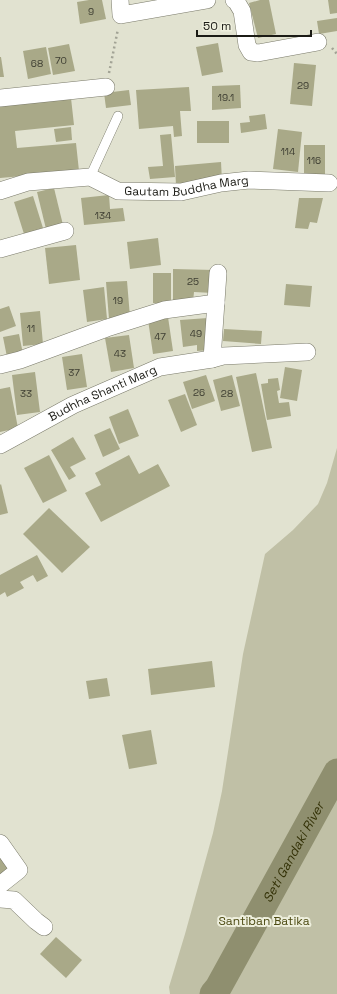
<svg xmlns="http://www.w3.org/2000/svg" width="337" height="994" font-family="'Space Grotesk',sans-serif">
<rect width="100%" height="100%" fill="#e1e2d0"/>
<polygon fill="#c0c0a6" points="337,448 337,994 170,994 169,987 185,934 213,833 222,791 243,654 265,554 293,530 318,504 327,483"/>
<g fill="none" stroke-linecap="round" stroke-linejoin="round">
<path stroke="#8f8f6f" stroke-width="27" id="s1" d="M213,994L218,988L337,772"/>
</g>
<g fill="#a9a988">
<polygon points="89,0 102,0 106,19 80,24 77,2"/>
<polygon points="260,0 269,0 276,34 258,38 249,3"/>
<polygon points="328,0 337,0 337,13 330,14"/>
<polygon points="337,18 337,31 319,34 317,21"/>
<polygon points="218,43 223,72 202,76 196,47"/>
<polygon points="69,44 75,71 53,75 48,48"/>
<polygon points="46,47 51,74 28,79 23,51"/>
<polygon points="0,57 1,57 4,77 0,77"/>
<polygon points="294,63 316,65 312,106 290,104"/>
<polygon points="240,85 241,108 212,110 212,86"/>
<polygon points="189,87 191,111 180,111 182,136 174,137 173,126 139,129 136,90"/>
<polygon points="129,90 131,105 106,108 104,93"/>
<polygon points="71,98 74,125 15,131 17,148 76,143 79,171 0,178 0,104"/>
<polygon points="265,114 267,129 241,133 240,123 250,122 249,116"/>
<rect x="197" y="121" width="32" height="22"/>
<polygon points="71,127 72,140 56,142 54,129"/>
<polygon points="278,129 302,132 298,172 273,169"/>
<polygon points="171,134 175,177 150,179 148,167 163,166 160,135"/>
<rect x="304" y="145" width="21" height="29"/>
<polygon points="221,162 222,181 176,185 175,166"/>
<polygon points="54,188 63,225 46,229 37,192"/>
<polygon points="109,195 110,209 123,208 125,221 84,225 81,198"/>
<polygon points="33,196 43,228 24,234 14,202"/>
<polygon points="299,198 323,198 317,223 310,222 308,229 295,228"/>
<polygon points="158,238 161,265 130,269 127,242"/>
<polygon points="76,245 80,280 49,284 45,248"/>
<polygon points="173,269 214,270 213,293 194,292 193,302 173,302"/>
<rect x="153" y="273" width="18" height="30"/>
<polygon points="127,281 130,317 109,319 106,282"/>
<polygon points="286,284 312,286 310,307 284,305"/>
<polygon points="104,287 107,319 87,322 83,290"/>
<polygon points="9,306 16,326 0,332 0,309"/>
<polygon points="40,311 43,344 23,346 20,313"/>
<polygon points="168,317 173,351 153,354 148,320"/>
<polygon points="208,318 211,350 197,351 197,345 183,347 180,320"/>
<polygon points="224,329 262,331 261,344 223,341"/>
<polygon points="19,334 23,354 7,357 3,337"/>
<polygon points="129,335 134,368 111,372 105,338"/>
<polygon points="82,354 87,387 67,390 62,357"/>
<polygon points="285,367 302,370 297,401 280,398"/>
<polygon points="35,372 40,412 17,415 12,375"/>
<polygon points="256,373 272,448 252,452 236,377"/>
<polygon points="206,375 215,401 192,409 183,382"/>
<polygon points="232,375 240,406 221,411 213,380"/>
<polygon points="278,378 280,390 277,391 279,403 289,402 291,416 267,420 261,384 268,383 268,379"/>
<polygon points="10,387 18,428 0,432 0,389"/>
<polygon points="185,394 197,425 181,432 168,400"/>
<polygon points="128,409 139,436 119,444 109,417"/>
<polygon points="110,428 120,449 103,457 94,435"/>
<polygon points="73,437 86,459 70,467 76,476 69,480 51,450"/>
<polygon points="49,455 67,491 43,503 24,468"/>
<polygon points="129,455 139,474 158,464 170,486 101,522 85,493 101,485 95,473"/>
<polygon points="1,484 8,513 0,515 0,485"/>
<polygon points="49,508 90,547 62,573 23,534"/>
<polygon points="37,555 48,576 37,582 33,575 20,582 24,588 7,597 5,592 0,595 0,575"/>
<polygon points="212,661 215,687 151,695 148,669"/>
<polygon points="107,678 110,696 89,699 86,681"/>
<polygon points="151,730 157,764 129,769 122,735"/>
<polygon points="0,851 13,871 0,879"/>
<polygon points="56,937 82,960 66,978 40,954"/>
</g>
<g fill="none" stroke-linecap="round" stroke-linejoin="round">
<g stroke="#7a7a6a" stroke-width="10">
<polyline id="lane" points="90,177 118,116"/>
</g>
<g stroke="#7a7a6a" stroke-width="18">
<g id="street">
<polyline points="120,0 121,15 207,0"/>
<polyline points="234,0 236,1 242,11 247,45 251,52 258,53 318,42"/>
<polyline points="0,98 106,87"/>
<path id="s2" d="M0,191L28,182L90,177L118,191L181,192L221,183L249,180L329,183"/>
<polyline points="0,249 65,231"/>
<polyline points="212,359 218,273"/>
<polyline points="0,365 20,360 107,328 164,310 216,303"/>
<path id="s3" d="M0,445L73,405L160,367L212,359L223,356L307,352"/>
<polyline points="0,843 19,870 0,885"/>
<polyline points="0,899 14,900 36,921 44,927"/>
</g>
</g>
<g stroke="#a2a395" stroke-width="2.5" stroke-dasharray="2 3" stroke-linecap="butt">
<polyline points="332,48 337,54"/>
<polyline points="109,73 118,29"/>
</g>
<use href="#lane" stroke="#fff" stroke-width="9"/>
<use href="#street" stroke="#fff" stroke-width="17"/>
</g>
<g text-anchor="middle" stroke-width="4" stroke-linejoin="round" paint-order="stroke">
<g font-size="10" fill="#3e3e32">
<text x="91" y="15">9</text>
<text x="61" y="64">70</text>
<text x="37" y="67">68</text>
<text x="303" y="89">29</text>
<text x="226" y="101">19.1</text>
<text x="288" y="155">114</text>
<text x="314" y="164">116</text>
<text x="103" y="219">134</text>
<text x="193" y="285">25</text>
<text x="118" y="304">19</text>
<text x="31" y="332">11</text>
<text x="196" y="337">49</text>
<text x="160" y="340">47</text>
<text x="120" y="357">43</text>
<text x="74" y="376">37</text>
<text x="199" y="396">26</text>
<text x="26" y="397">33</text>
<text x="227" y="397">28</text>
</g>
<g font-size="12" fill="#1b1b15" stroke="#eeefdd">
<text dy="4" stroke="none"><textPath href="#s2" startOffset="192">Gautam Buddha Marg</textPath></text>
<text dy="4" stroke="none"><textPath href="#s3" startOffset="115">Budhha Shanti Marg</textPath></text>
</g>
<g font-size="12" fill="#4d4b13" stroke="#eeefdd">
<text x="264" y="925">Santiban Batika</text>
</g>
<g font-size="13" font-style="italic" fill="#333106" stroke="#eeefdd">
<text dy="5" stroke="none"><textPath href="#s1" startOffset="163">Seti Gandaki River</textPath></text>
</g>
</g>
<path d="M197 30v6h114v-6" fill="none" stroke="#1b1b15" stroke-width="2"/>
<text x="203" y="30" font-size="12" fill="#1b1b15" stroke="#eeefdd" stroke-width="3" paint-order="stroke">50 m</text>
</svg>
